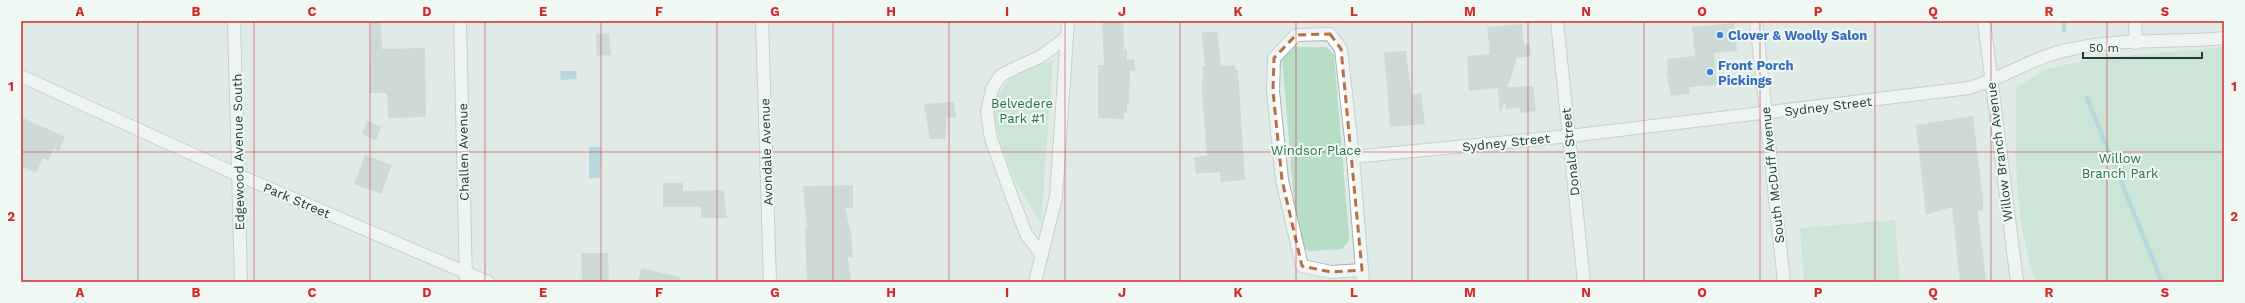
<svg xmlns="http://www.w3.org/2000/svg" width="2245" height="303" font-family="'Work Sans',sans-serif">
<rect width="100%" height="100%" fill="#e0ebe7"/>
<g fill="#b7dec4">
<polygon points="1295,47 1327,47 1334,55 1349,235 1348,242 1342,249 1309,251 1303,248 1297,236 1282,58 1285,53"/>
<path d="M2224,47V282H2036C2014,219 2015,154 2016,88L2045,69L2093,59Z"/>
<polygon points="1053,60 1041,224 1014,179 1002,147 993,114 996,99 1008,81 1026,70"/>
<polygon points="1895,220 1900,282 1804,282 1800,228"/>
</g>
<g fill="#84c2d4">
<polygon points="560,71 576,71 577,79 561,80"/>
<polygon points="589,147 601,147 600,178 589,178"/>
</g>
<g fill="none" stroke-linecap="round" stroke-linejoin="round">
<g stroke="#84c2d4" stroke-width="4.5">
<polyline points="2064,30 2064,21"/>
<polyline points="2087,98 2162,282"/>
</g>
</g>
<g fill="#b5c6c0">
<polygon points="371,21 381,21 382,49 425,48 426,117 388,118 387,93 369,93"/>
<polygon points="1102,21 1123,21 1124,50 1127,49 1127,60 1134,59 1135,71 1130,71 1129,105 1127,105 1127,113 1124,113 1124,119 1098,118 1098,65 1104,65"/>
<polygon points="1734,23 1737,51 1714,53 1717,85 1689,87 1690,94 1671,96 1666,70 1668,70 1667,59 1695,56 1692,27"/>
<polygon points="1522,24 1524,45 1530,44 1531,56 1517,58 1508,87 1533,86 1536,111 1520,113 1520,108 1506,109 1505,102 1500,112 1497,88 1469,91 1467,56 1490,54 1487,27"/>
<polygon points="1201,32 1217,32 1221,66 1235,65 1236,71 1238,70 1245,180 1221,182 1220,172 1196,174 1194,157 1207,156 1201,82 1203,81 1202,66 1205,66"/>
<polygon points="609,33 611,55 597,56 596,34"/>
<polygon points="1406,51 1411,91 1413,95 1421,93 1425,124 1390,127 1384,52"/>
<polygon points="954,102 956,117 947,118 945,139 930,139 924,104"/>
<polygon points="1973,116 1983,199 1983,210 1978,211 1986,282 1960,282 1952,207 1926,215 1916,125"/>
<polygon points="21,117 65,137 59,151 54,148 48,161 43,158 36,173 21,166"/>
<polygon points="367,121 381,127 376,140 362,134"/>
<polygon points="365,155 392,165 381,194 354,184"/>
<polygon points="663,183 683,183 683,191 724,190 727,218 701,218 701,207 663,207"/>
<polygon points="853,185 853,208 845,208 851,233 853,257 848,257 851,282 807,282 805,229 807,229 803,186"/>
<polygon points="581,253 608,253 609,282 582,282"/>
<polygon points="641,268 680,277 680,282 638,282"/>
</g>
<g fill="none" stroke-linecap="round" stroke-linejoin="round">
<g stroke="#a3b3af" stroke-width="14">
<g id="street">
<polyline points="460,21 466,282"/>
<polyline points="762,21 770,282"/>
<polyline points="1557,21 1584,282"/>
<polyline points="1984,21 2017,282"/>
<polyline points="2135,21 2136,43"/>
<path d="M1353,157L1569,136L1969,88C2006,77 2034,56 2072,49C2121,38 2174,43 2224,38"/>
<polyline points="1042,255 1026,234 1012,197 991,139 987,112 992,89 1000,76 1017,67 1040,57 1067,37"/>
<polyline points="1362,270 1331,272 1302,266 1282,180 1273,91 1274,58 1296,35 1330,34 1341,49 1353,157 1362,270 1363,282"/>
<polyline points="1035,282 1056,197 1068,21"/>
</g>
</g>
<g stroke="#9eb8b0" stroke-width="14">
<g id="secondary">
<polyline points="234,21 241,282"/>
<polyline points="1756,21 1784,282"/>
<polyline points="21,76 238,175 488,282"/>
</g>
</g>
<use href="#street" stroke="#fff" stroke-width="12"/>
<use href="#secondary" stroke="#fff" stroke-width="12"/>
</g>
<path d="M0 0H2245V303H0ZM1330,34L1341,49L1362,270L1331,272L1302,266L1282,180L1273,91L1274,58L1296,35Z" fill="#e0ebe7" fill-opacity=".55" fill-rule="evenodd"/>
<path fill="none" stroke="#b86f48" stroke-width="3" stroke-dasharray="8 5" stroke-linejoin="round" d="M1330,34L1341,49L1362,270L1331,272L1302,266L1282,180L1273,91L1274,58L1296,35Z"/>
<path fill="none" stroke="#d62828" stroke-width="1" stroke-opacity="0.55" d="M138,21V282M254,21V282M370,21V282M485,21V282M601,21V282M717,21V282M833,21V282M949,21V282M1065,21V282M1180,21V282M1296,21V282M1412,21V282M1528,21V282M1644,21V282M1760,21V282M1875,21V282M1991,21V282M2107,21V282M21,152H2224"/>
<g fill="#3f7fe0" stroke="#f0f8f4" stroke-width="1.5">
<circle cx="1720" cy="35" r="4"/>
<circle cx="1710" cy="72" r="4"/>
</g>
<g text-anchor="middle" stroke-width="4" stroke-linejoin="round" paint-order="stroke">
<g font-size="13" font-weight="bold" fill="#366cbe" stroke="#f0f8f4" text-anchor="start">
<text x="1728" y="40">Clover &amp; Woolly Salon</text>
<text x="1718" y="70">Front Porch<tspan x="1718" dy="15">Pickings</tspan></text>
</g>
<g font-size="13" fill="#28754b" stroke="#f0f8f4">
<text x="1022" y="108">Belvedere<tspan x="1022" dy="15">Park #1</tspan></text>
<text x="1316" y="155">Windsor Place</text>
<text x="2120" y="163">Willow<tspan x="2120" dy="15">Branch Park</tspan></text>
</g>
<g font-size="13" fill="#203c37" stroke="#f0f8f4">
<text transform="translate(1828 106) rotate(-7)" y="5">Sydney Street</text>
<text transform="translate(1506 142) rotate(-6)" y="5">Sydney Street</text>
<text transform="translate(238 152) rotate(-91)" y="5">Edgewood Avenue South</text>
<text transform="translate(463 152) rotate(-91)" y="5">Challen Avenue</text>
<text transform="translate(766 152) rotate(-92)" y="5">Avondale Avenue</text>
<text transform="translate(1570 152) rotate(-96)" y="5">Donald Street</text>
<text transform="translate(1999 152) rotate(-97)" y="5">Willow Branch Avenue</text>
<text transform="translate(1772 175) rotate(-96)" y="5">South McDuff Avenue</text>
<text transform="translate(297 200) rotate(23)" y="5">Park Street</text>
</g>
</g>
<rect width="2245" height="303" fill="none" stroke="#f0f8f4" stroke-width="44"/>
<path d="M2083 52v6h119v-6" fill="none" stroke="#203c37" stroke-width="2"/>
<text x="2089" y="52" font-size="12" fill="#203c37" stroke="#f0f8f4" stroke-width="3" paint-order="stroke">50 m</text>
<rect x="22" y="22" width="2201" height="259" fill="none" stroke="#d62828" stroke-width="1.5"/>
<g font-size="13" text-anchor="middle" font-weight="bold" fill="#d62828">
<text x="80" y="16">A</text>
<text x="196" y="16">B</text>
<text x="312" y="16">C</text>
<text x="427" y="16">D</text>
<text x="543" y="16">E</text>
<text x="659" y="16">F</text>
<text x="775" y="16">G</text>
<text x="891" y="16">H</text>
<text x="1007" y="16">I</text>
<text x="1122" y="16">J</text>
<text x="1238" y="16">K</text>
<text x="1354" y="16">L</text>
<text x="1470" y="16">M</text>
<text x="1586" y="16">N</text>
<text x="1702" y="16">O</text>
<text x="1818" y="16">P</text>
<text x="1933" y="16">Q</text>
<text x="2049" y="16">R</text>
<text x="2165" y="16">S</text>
<text x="11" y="91">1</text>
<text x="2234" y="91">1</text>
<text x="11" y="221">2</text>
<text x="2234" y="221">2</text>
<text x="80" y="297">A</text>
<text x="196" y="297">B</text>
<text x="312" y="297">C</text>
<text x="427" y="297">D</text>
<text x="543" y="297">E</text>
<text x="659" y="297">F</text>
<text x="775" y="297">G</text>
<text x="891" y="297">H</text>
<text x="1007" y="297">I</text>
<text x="1122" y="297">J</text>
<text x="1238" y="297">K</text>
<text x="1354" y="297">L</text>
<text x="1470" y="297">M</text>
<text x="1586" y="297">N</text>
<text x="1702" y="297">O</text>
<text x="1818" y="297">P</text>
<text x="1933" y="297">Q</text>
<text x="2049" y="297">R</text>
<text x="2165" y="297">S</text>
</g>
</svg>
